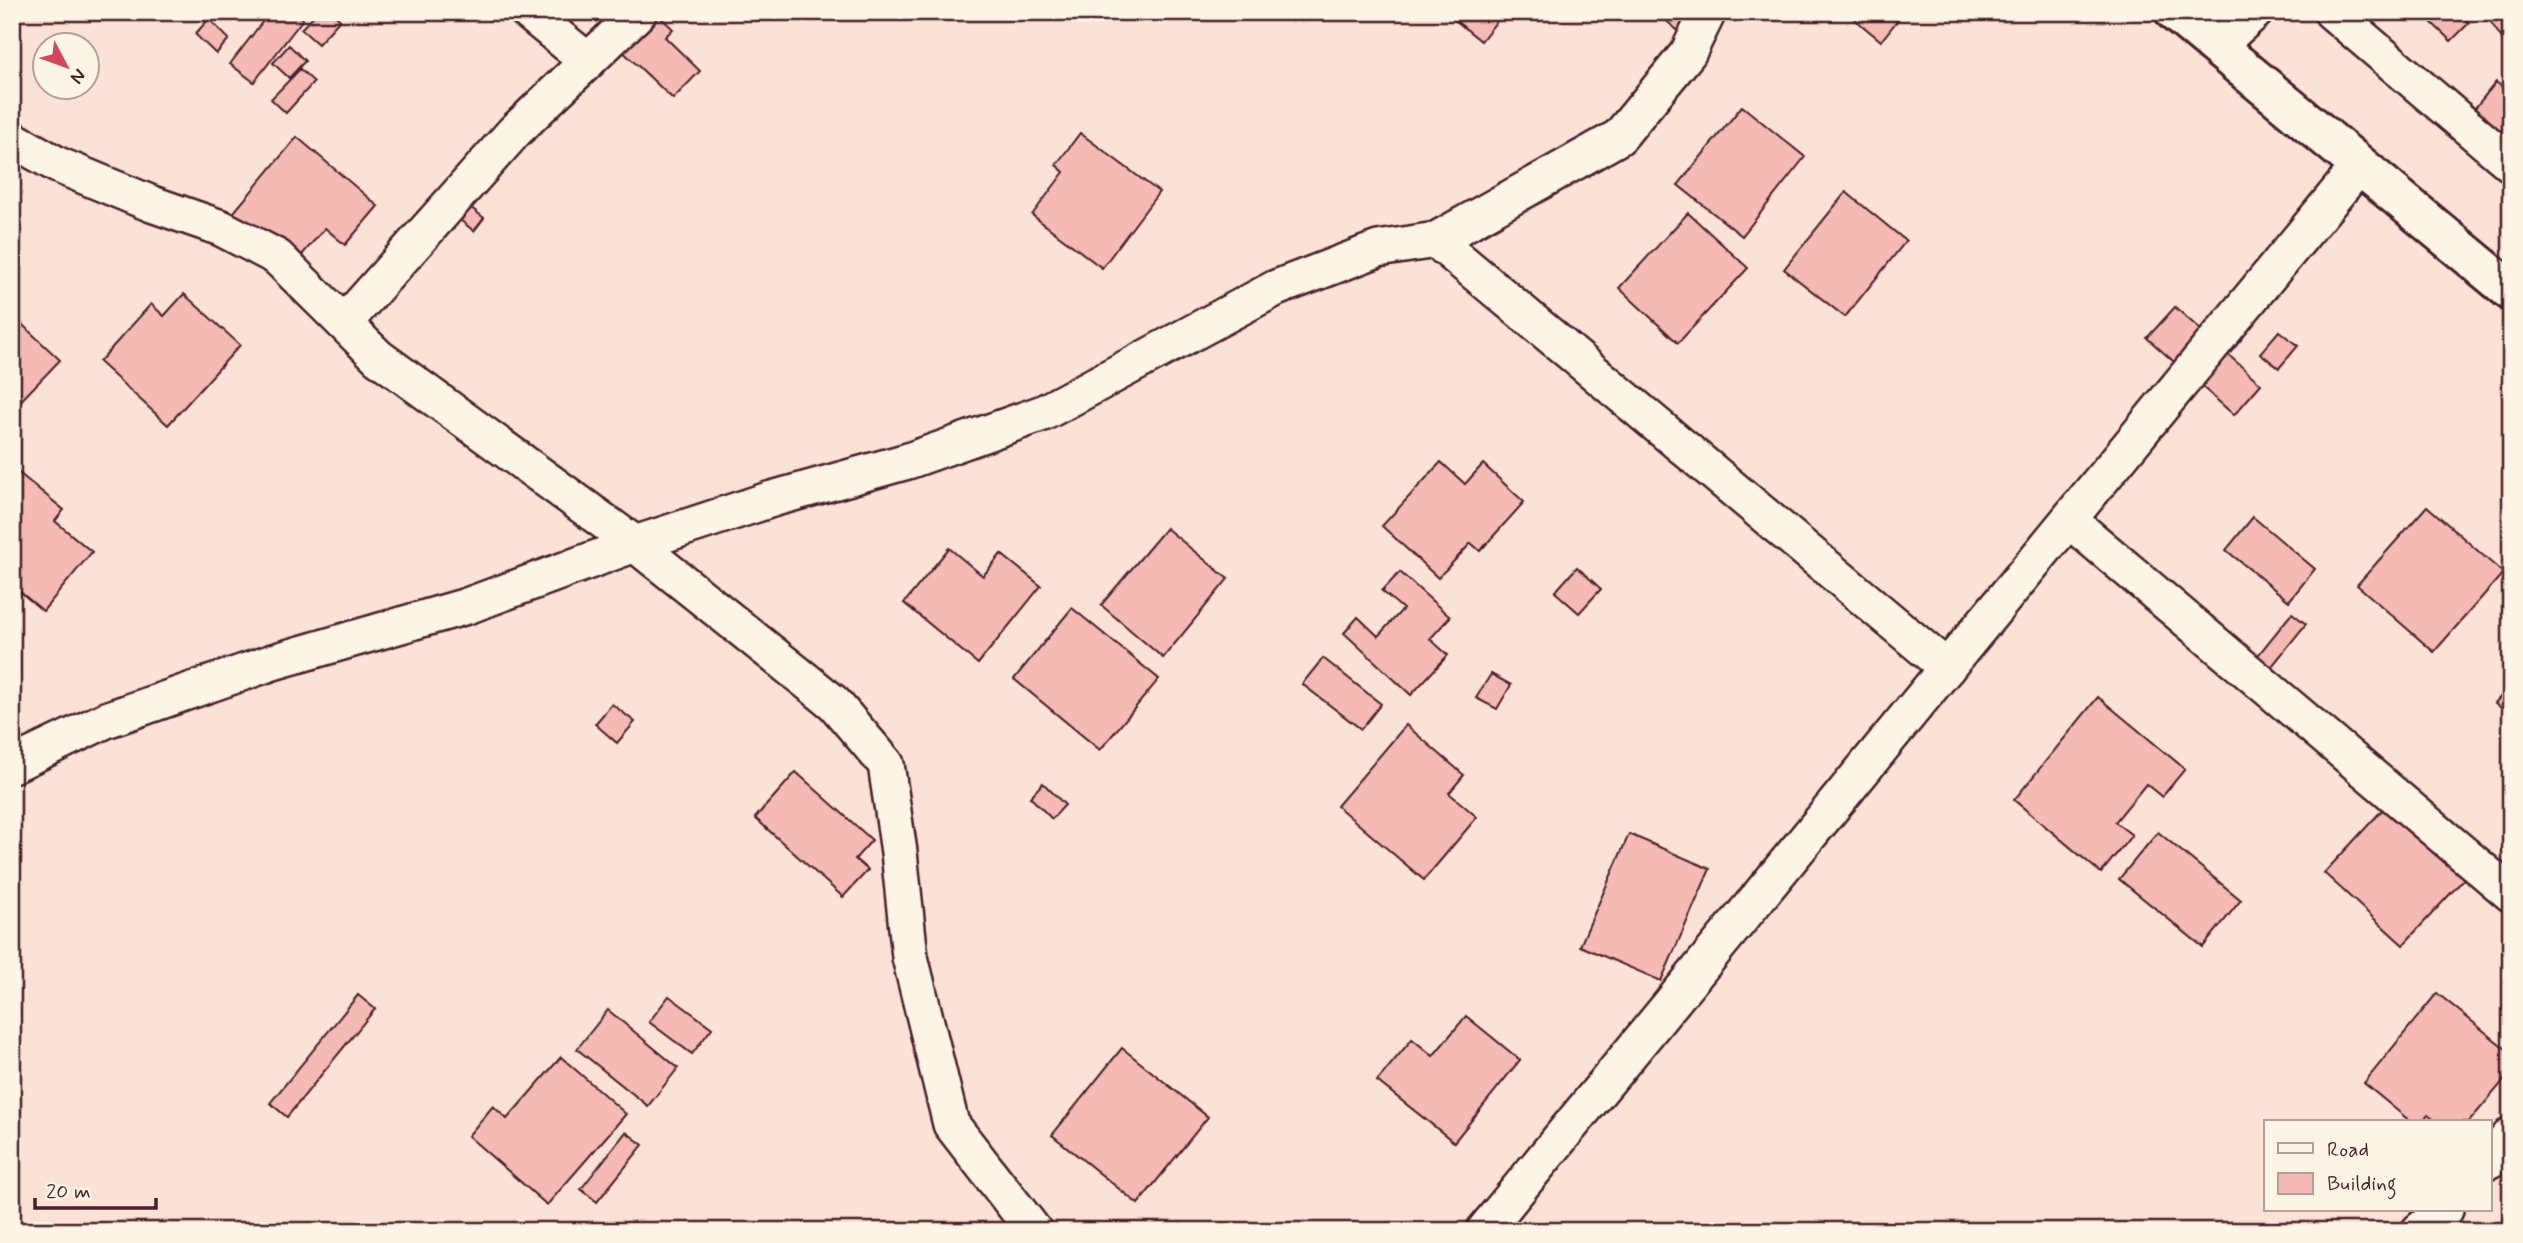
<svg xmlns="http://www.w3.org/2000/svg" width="2523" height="1243" font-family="Mynerve,sans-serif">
<rect width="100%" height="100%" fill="#fae3d6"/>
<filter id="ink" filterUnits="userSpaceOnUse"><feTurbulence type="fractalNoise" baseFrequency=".0143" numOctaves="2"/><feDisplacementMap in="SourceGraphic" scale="14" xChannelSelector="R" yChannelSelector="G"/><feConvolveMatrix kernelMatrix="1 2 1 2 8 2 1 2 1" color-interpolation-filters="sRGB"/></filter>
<g filter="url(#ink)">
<g fill="#f5bab4" stroke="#4a1f2b" stroke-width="2">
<polygon points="270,12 294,12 303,19 254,82 230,64"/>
<polygon points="317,12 332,12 340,20 318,44 301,29"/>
<polygon points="613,12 655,12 673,29 665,37 700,71 673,99 598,28"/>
<polygon points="1445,12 1504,12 1481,41"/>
<polygon points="1656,12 1725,12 1696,46"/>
<polygon points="1846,12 1904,12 1881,41"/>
<polygon points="2441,12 2459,12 2469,23 2451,41 2431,22"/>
<polygon points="2484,12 2511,12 2511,52"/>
<polygon points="209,19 229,39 216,54 195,34"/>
<polygon points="289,45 305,61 289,78 273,63"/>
<polygon points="300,69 314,82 286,113 271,99"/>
<polygon points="2496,82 2511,94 2511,116 2506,122 2511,125 2511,152 2462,124"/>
<polygon points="1742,106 1805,157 1742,236 1678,185"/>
<polygon points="1080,133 1159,192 1102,268 1032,215 1064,172 1056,165"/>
<polygon points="297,137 378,206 345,245 325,228 290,269 229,218"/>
<polygon points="1846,192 1906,241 1845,317 1784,269"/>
<polygon points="460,199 484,218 474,231 450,212"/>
<polygon points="1688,213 1748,268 1678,343 1619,288"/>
<polygon points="184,294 240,345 168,425 99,362 151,304 164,316"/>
<polygon points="2175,307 2261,384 2234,415 2147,338"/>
<polygon points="12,315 60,360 12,410"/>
<polygon points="2279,331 2298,346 2279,368 2260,353"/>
<polygon points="1441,462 1465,484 1483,464 1524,502 1480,551 1471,543 1438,578 1382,526"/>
<polygon points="19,473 64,510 55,521 92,552 43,611 12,585 12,481"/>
<polygon points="2427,506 2503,573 2434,652 2357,585"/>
<polygon points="2253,517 2315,569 2289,601 2226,550"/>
<polygon points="1166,528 1228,579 1163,658 1101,605"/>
<polygon points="949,548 983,576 1001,554 1041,586 978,664 904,603"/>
<polygon points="1577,567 1601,589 1579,613 1555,592"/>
<polygon points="1400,572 1450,617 1430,639 1448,655 1411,695 1344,633 1358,617 1378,636 1403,609 1382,591"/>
<polygon points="1072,608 1159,679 1100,750 1014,679"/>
<polygon points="2292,613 2306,624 2264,676 2250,665"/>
<polygon points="1323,658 1381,704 1361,729 1302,684"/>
<polygon points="1491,674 1511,685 1497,709 1476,698"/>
<polygon points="2511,685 2511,716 2495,703"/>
<polygon points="2098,697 2185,769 2162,797 2146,784 2115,822 2132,835 2101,873 2014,800"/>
<polygon points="612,704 635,722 617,743 595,724"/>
<polygon points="1406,725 1464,775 1449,793 1477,817 1424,880 1337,806"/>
<polygon points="796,772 872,840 855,859 868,870 843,897 755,818"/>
<polygon points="1043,783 1065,805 1052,819 1030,797"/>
<polygon points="2397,794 2476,866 2403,945 2324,873"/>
<polygon points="2158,832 2241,900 2203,947 2119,879"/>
<polygon points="1629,834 1710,869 1661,981 1580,946"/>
<polygon points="2437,993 2511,1053 2511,1072 2469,1122 2437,1122 2428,1115 2422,1122 2411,1122 2364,1083"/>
<polygon points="358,995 375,1009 287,1117 270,1103"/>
<polygon points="669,996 712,1028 692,1054 649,1022"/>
<polygon points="608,1010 678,1068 648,1106 577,1049"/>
<polygon points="1466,1016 1520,1060 1454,1142 1377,1081 1412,1039 1433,1056"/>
<polygon points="1122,1048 1208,1117 1138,1204 1052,1135"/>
<polygon points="561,1057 626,1114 547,1205 468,1136 493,1106 507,1119"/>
<polygon points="626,1132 643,1145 597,1202 581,1189"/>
</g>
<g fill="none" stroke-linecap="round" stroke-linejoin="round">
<g stroke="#4a1f2b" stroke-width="40">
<g id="street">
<polyline points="528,12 588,61"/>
<polyline points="2332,12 2511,164"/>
<polyline points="2217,46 2255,12"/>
<polyline points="12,139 58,165 152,204 221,228 277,257 378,357 635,544 834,703 886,764 899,852 910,957 951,1124 1034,1231"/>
<polyline points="1436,240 1947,668"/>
<polyline points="344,323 514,132 639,12"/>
<polyline points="2069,520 2511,894"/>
<polyline points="12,765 106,720 273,662 467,606 635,544 772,499 908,461 1043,413 1276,288 1378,249 1436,240 1619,137 1688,53 1708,12"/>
<polyline points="2490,1160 2511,1135"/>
<polyline points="1484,1231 2360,165"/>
<polyline points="2419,1231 2445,1210"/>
</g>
</g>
<g stroke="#4a1f2b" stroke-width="44">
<polyline id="secondary" points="2175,12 2511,291"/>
</g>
<use href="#street" stroke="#fcf5e5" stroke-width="35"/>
<use href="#secondary" stroke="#fcf5e5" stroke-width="38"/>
</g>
</g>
<rect width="2523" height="1243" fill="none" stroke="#fcf5e5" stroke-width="42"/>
<rect x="21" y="21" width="2481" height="1201" fill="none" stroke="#4a1f2b" stroke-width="2.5" filter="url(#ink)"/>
<rect x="2264" y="1120" width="228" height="91" fill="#fcf5e5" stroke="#b59f9b" stroke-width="2"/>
<rect x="2278" y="1143" width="35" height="10" fill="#fcf5e5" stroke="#b59f9b" stroke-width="2"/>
<text x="2327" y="1156" font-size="21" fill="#4a1f2b">Road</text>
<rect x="2278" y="1173" width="35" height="21" fill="#f5bab4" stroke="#b59f9b" stroke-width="2"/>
<text x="2327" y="1190" font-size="21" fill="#4a1f2b">Building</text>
<g transform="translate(66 66) rotate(131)"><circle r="33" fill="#fcf5e5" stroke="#b59f9b" stroke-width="2"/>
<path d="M0-5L12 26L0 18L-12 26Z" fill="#d1495b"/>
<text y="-10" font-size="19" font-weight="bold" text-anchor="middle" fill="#4a1f2b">N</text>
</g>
<path d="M35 1198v10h121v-10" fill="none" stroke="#4a1f2b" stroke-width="3.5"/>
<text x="46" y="1198" font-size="21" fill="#4a1f2b" stroke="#fcf5e5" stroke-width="5" paint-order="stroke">20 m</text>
</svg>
